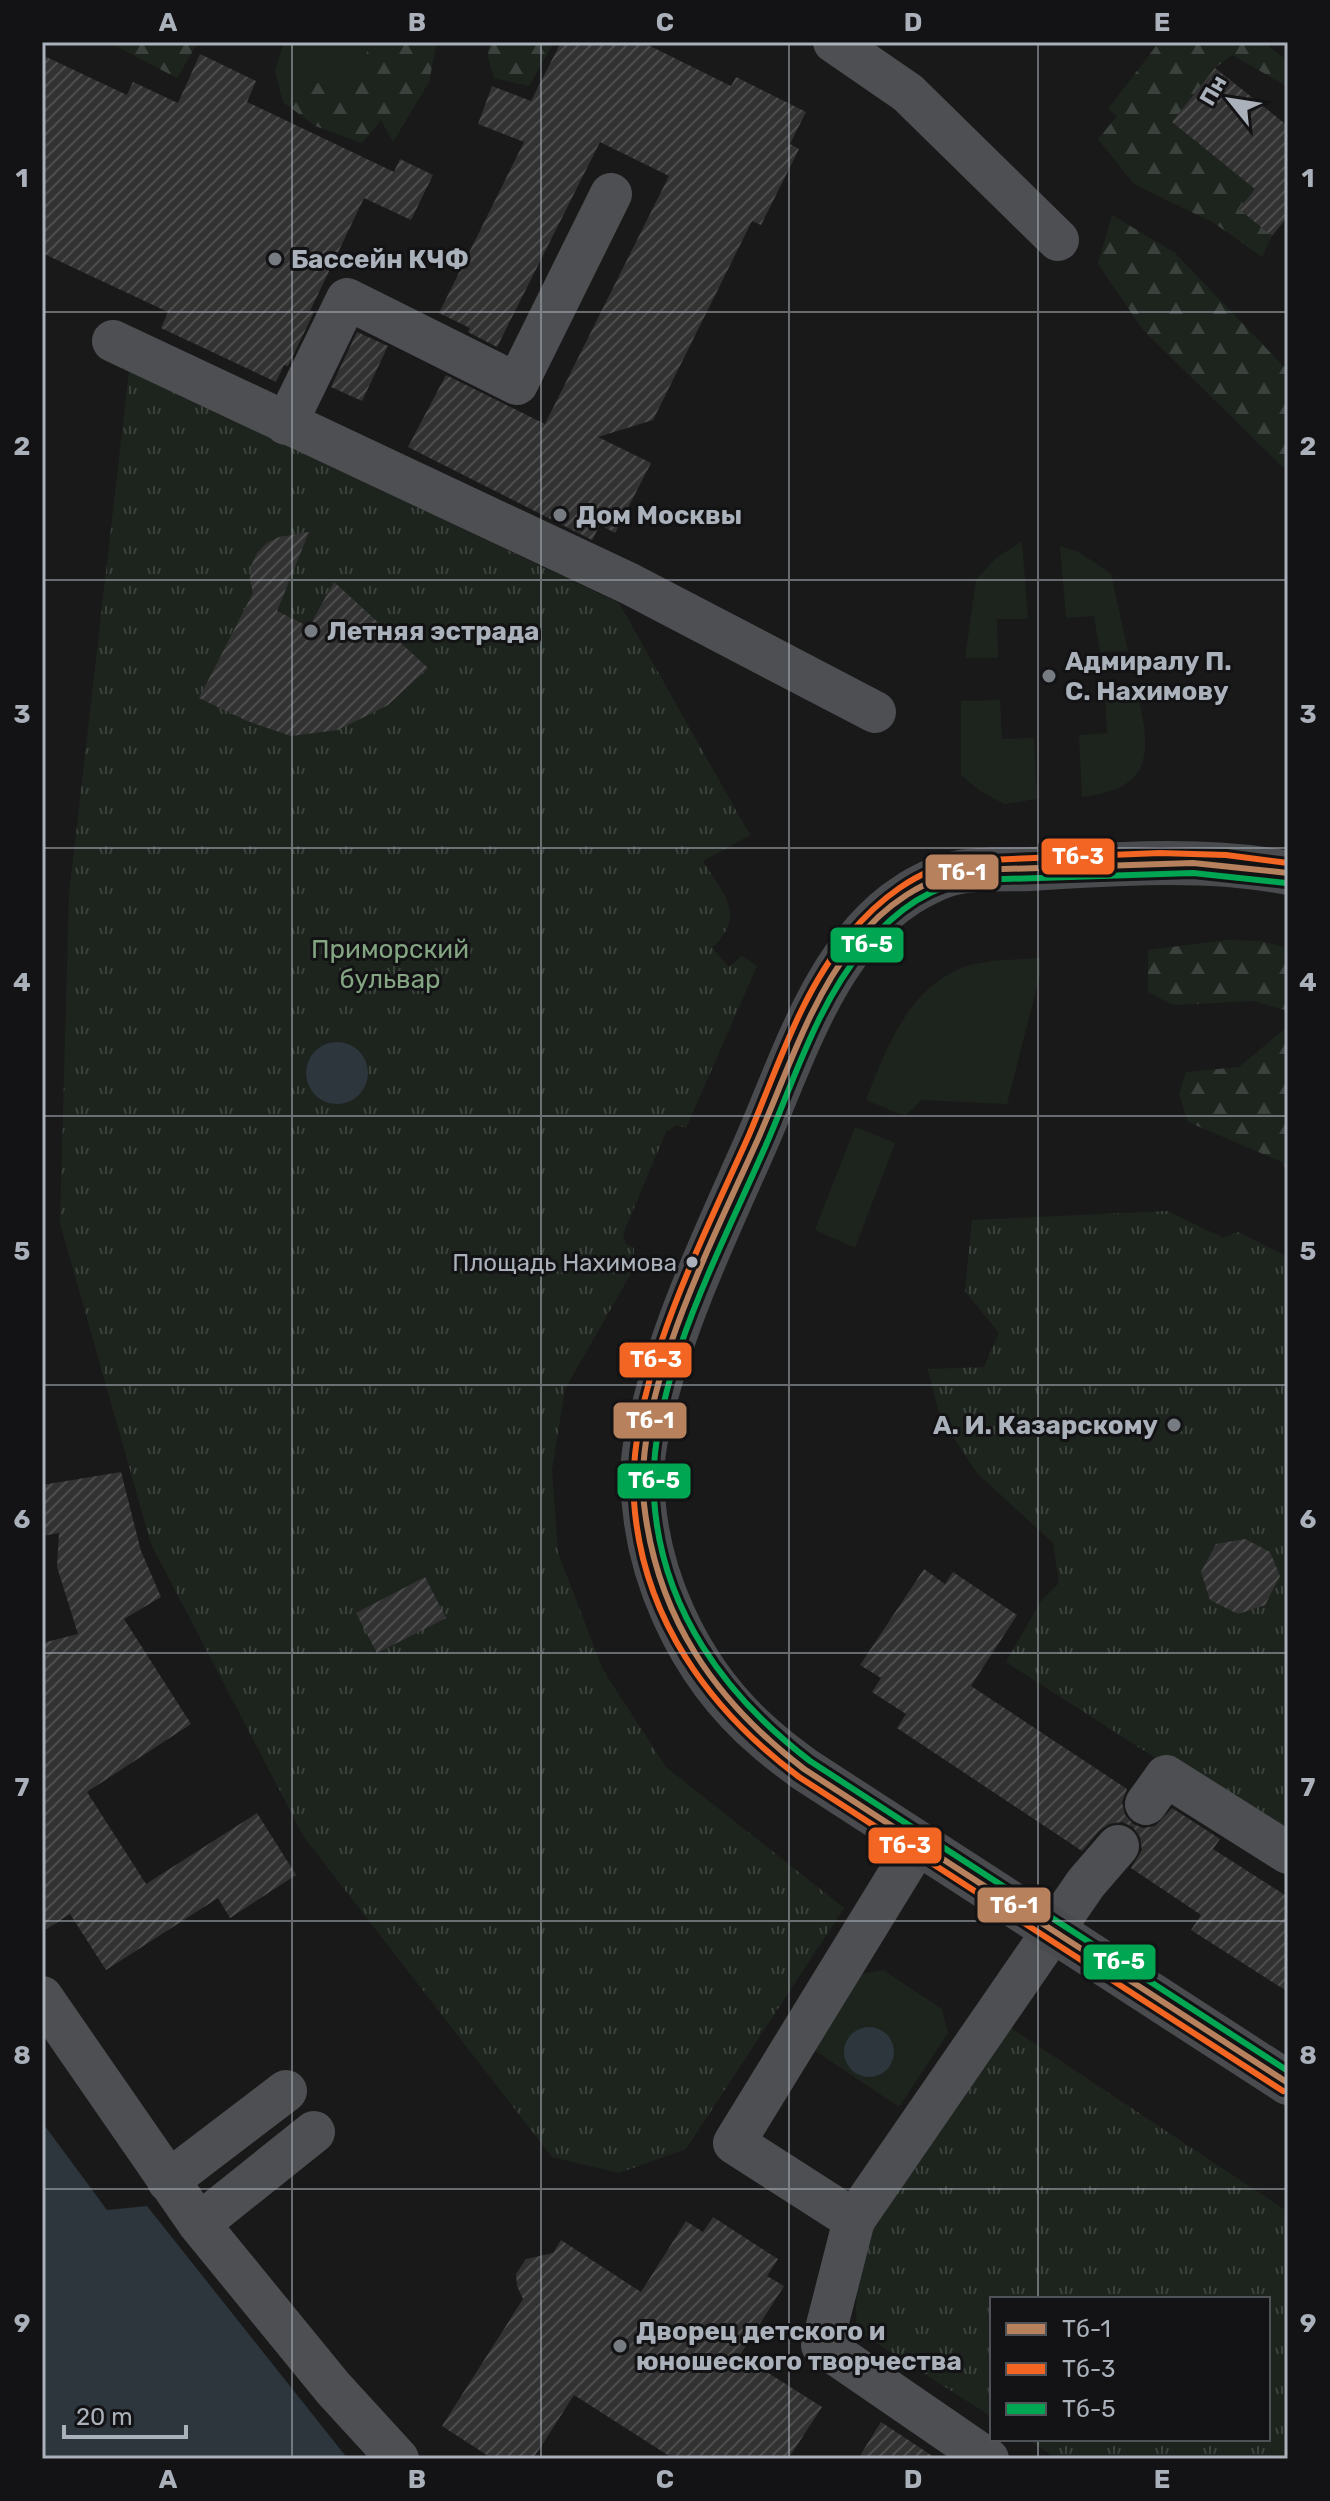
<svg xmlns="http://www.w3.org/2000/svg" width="1330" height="2501" font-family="Rubik,sans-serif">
<defs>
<pattern id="forest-firs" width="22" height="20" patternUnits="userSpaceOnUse" patternTransform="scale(2)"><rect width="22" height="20" fill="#1d241d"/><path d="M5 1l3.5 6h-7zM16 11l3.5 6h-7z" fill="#3b413c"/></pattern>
<pattern id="park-tufts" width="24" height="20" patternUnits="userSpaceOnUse" patternTransform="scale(2)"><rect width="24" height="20" fill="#1d241d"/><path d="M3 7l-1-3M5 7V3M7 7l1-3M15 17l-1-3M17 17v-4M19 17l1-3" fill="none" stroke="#3b413c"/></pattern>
<pattern id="building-hatch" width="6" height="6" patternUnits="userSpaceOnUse" patternTransform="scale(2)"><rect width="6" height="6" fill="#323233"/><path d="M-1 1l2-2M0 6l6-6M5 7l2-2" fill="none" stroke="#4d4d4e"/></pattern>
</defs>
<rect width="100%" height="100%" fill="#191919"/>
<g fill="#1d241d">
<polygon points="284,42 370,42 354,94 275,70"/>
<polygon points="1022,541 1028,619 997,619 998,658 965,658 976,580 995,559"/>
<polygon points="1060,546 1079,552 1111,574 1128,651 1100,652 1094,616 1066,618"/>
<path d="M1137,692C1152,752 1153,789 1082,797L1079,735L1107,733L1105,695Z"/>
<polygon points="1000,700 1002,739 1034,738 1037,799 1004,804 980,791 961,775 961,701"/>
<path d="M1040,958V975L1007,1104L922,1100L905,1116L866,1100C885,1051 907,990 961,968C985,959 1014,960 1040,958Z"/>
<polygon points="855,1127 895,1143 855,1248 815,1230"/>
<polygon points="883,1970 942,2009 948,2033 899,2107 811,2048 861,1974"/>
</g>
<g fill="url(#forest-firs)">
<polygon points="116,42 198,42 177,78 114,45"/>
<polygon points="370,42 437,42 429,82 393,142 381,120 362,143 315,126 283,102 275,70 354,94"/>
<polygon points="489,42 554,42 529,86 494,78 488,57"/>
<polygon points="1159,42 1263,42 1288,61 1288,87 1232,55 1215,68 1172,122 1255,189 1239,209 1272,236 1262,257 1214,223 1134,184 1098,139 1117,116 1108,109"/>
<polygon points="1112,215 1175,253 1288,371 1288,472 1144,331 1098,264"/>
<polygon points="1226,940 1260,941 1288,948 1288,1011 1254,1001 1173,1005 1148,992 1148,950"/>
<polygon points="1288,1026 1288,1174 1282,1162 1188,1122 1179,1094 1186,1072 1239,1067"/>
</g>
<g fill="url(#park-tufts)">
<path d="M129,371L619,603L750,835L703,861C722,893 748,914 712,948L729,967L742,956L757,966L686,1128L677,1125L666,1132L623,1234L626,1244L634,1248L633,1270L565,1389L552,1470L558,1553L603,1670L666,1767L844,1908L686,2149L619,2173L552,2157L304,1837L151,1544L60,1223L69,895Z"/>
<polygon points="1168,1211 1223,1238 1238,1232 1288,1257 1288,1843 1006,1662 1041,1601 1059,1583 1053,1543 977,1473 940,1417 928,1369 984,1367 999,1333 965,1291 972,1220"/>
<polygon points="1008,2026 1288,2212 1288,2459 1058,2459 1027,2439 1268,2439 1268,2299 992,2299 992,2417 856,2330 858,2247"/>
</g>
<g fill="#2c363c">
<circle cx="337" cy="1073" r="31"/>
<circle cx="869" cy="2052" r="25"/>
<polygon points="42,2122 107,2210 147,2206 348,2459 42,2459"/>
</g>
<g fill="url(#building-hatch)">
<polygon points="561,42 642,42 731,86 736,77 806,112 790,144 799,149 761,225 752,221 653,420 598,437 651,463 615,533 600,525 592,540 408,447 446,375 545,424 669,176 600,142 497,347 468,332 470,328 439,313 524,142 478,124 492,86 531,101"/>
<polygon points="200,54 256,81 247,102 394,172 400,159 433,175 411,220 364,198 310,311 314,312 288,366 284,365 276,382 161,328 168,312 42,253 42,55 127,95 133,82 178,103"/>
<polygon points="1215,68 1288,126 1288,216 1272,236 1239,209 1255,189 1172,122"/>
<polygon points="357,332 388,346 362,401 331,387"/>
<polygon points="309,532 277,611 309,627 334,582 428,668 388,705 338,730 291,736 247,721 199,698 253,593 250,580 251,566 257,553 267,543 279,537"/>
<polygon points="121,1472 141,1551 161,1597 124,1619 191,1724 87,1792 146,1884 257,1813 296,1875 230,1918 218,1898 106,1970 70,1914 42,1932 42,1643 78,1634 57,1567 59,1533 42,1536 42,1485"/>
<polygon points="1245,1539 1270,1552 1280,1576 1265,1605 1238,1614 1210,1600 1201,1572 1216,1544"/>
<polygon points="924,1569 945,1584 953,1572 1017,1615 971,1686 1127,1789 1122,1802 1125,1815 1133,1824 1143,1828 1155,1826 1172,1808 1220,1839 1213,1849 1288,1897 1288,1992 1191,1930 1201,1915 1131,1868 1142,1850 1140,1837 1133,1827 1122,1822 1109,1824 1100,1830 1082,1851 897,1728 906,1714 872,1692 881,1678 860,1665"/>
<polygon points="425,1577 446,1618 377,1653 356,1613"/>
<polygon points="713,2217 778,2259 767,2276 784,2286 740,2355 822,2407 788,2459 674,2459 574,2395 533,2459 493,2459 442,2426 523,2299 517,2286 516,2274 526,2259 553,2253 561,2240 641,2292 686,2221 703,2232"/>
<polygon points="881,2422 937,2459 858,2459"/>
</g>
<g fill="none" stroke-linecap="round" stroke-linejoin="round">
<g stroke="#4d4f52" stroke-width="42">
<polyline points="834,42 908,93 1058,240"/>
<polyline points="113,341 630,584 875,712"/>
<polyline points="286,424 347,299 517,384 611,194"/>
<polyline points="1146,1804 1166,1776 1288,1853"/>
<polyline points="918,1843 734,2143 854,2220 1086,1883 1118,1846"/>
<polyline points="42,1997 199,2224 333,2388 398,2459"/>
<polyline points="168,2181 286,2091"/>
<polyline points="854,2220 822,2345 988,2459"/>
<polyline points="199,2224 314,2132"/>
</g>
<path stroke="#4a4b4e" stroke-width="44" d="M1288,873C1207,857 1114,864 1031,869C1007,870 979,868 955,873C940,876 918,887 905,896C828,946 794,1055 759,1136C721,1223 679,1309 655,1401C650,1421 644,1442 643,1462C638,1565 688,1673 766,1739C778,1750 791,1759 804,1769L1288,2083"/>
<g stroke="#131315" stroke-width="12">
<path id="bus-1" d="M1288,873L1193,863L974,870C925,876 883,906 854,944C809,1002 787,1073 758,1139C714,1238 632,1395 644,1504C657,1618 715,1701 804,1769L1288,2083"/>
</g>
<g stroke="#131315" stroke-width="12">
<path id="bus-2" d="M1283,2091L799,1777C708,1709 642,1617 634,1501C626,1386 703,1239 749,1135C778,1067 801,992 849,935C878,900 917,869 963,861L1160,853L1226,855L1288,863"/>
</g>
<g stroke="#131315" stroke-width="12">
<path id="bus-3" d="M1286,883L1193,873L974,880C929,885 892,914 864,948C819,1002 796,1074 769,1138C725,1241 646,1385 654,1498C661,1609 725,1696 810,1761L1288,2071"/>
</g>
<use href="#bus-1" stroke="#b6815c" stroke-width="6"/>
<use href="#bus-2" stroke="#f26522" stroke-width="6"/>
<use href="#bus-3" stroke="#00a651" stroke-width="6"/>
</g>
<path fill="none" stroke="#aab1ba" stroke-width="2" stroke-opacity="0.55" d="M292,42V2459M541,42V2459M789,42V2459M1038,42V2299M42,312H1288M42,580H1288M42,848H1288M42,1116H1288M42,1385H1288M42,1653H1288M42,1921H1288M42,2189H1288M1038,2439V2459"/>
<g fill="#777c82" stroke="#131315" stroke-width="3">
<circle cx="275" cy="259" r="8"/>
<circle cx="560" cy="515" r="8"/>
<circle cx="311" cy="631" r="8"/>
<circle cx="1049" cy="676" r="8"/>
<circle cx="1174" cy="1425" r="8"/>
<circle cx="620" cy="2346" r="8"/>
</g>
<circle fill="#aab1ba" stroke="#131315" stroke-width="3" cx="692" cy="1262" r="7"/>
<g text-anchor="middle" stroke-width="6" stroke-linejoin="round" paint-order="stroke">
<g font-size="24" fill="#aab1ba" stroke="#131315" text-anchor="end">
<text x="677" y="1271">Площадь Нахимова</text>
</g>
<g font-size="26" font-weight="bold" fill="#aab1ba" stroke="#131315" text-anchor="start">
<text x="291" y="268">Бассейн КЧФ</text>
<text x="576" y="524">Дом Москвы</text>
<text x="327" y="640">Летняя эстрада</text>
<text x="1065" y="670">Адмиралу П.<tspan x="1065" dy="30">С. Нахимову</tspan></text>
<text x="1158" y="1434" text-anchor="end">А. И. Казарскому</text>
<text x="636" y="2340">Дворец детского и<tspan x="636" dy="30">юношеского творчества</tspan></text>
</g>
<g font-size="26" fill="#83a581" stroke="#131315">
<text x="390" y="958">Приморский<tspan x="390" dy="30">бульвар</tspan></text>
</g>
</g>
<g stroke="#131315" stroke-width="3">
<rect x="1040" y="837" width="76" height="39" rx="8" fill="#f26522"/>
<rect x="924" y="853" width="76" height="38" rx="8" fill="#b6815c"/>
<rect x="829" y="926" width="76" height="38" rx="8" fill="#00a651"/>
<rect x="618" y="1341" width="75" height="38" rx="8" fill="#f26522"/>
<rect x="612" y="1401" width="76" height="39" rx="8" fill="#b6815c"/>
<rect x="616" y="1462" width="76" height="38" rx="8" fill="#00a651"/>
<rect x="867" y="1826" width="76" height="39" rx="8" fill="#f26522"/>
<rect x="976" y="1886" width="76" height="38" rx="8" fill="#b6815c"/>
<rect x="1082" y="1943" width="75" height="38" rx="8" fill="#00a651"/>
</g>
<g font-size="22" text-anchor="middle" font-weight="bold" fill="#fff">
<text x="1078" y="864">Тб-3</text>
<text x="962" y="880">Тб-1</text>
<text x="867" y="952">Тб-5</text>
<text x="656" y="1367">Тб-3</text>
<text x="650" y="1428">Тб-1</text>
<text x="654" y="1488">Тб-5</text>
<text x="905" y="1853">Тб-3</text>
<text x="1014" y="1913">Тб-1</text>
<text x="1119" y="1969">Тб-5</text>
</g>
<rect width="1330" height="2501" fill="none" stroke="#131315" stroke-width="88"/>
<rect x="990" y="2297" width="280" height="144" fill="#131315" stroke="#4f5257" stroke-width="2"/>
<rect x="1006" y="2323" width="40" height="12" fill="#b6815c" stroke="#4f5257" stroke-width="2"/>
<text x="1062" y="2337" font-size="24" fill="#aab1ba">Тб-1</text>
<rect x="1006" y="2363" width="40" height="12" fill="#f26522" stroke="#4f5257" stroke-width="2"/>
<text x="1062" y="2377" font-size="24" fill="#aab1ba">Тб-3</text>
<rect x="1006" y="2403" width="40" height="12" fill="#00a651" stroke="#4f5257" stroke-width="2"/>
<text x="1062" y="2417" font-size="24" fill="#aab1ba">Тб-5</text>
<g transform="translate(1230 100) rotate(300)" stroke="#131315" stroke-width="6" paint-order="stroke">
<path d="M0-6L14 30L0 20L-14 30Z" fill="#aab1ba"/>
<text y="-12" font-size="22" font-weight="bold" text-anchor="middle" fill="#aab1ba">Пн</text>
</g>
<path d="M64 2425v12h122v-12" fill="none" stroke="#aab1ba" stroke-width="4"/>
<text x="76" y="2425" font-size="24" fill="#aab1ba" stroke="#131315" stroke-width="6" paint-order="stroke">20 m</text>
<rect x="44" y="44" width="1242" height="2413" fill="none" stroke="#aab1ba" stroke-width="3"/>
<g font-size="26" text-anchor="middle" font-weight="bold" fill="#aab1ba">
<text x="168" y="31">A</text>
<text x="417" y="31">B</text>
<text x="665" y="31">C</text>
<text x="913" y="31">D</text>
<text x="1162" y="31">E</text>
<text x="22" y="187">1</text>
<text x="1308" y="187">1</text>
<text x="22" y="455">2</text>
<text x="1308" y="455">2</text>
<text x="22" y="723">3</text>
<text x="1308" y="723">3</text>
<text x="22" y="991">4</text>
<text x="1308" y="991">4</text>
<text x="22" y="1260">5</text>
<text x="1308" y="1260">5</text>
<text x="22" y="1528">6</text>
<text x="1308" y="1528">6</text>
<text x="22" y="1796">7</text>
<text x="1308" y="1796">7</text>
<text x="22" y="2064">8</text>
<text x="1308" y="2064">8</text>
<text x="22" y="2332">9</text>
<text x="1308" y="2332">9</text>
<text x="168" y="2488">A</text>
<text x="417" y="2488">B</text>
<text x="665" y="2488">C</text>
<text x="913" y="2488">D</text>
<text x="1162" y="2488">E</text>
</g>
</svg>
